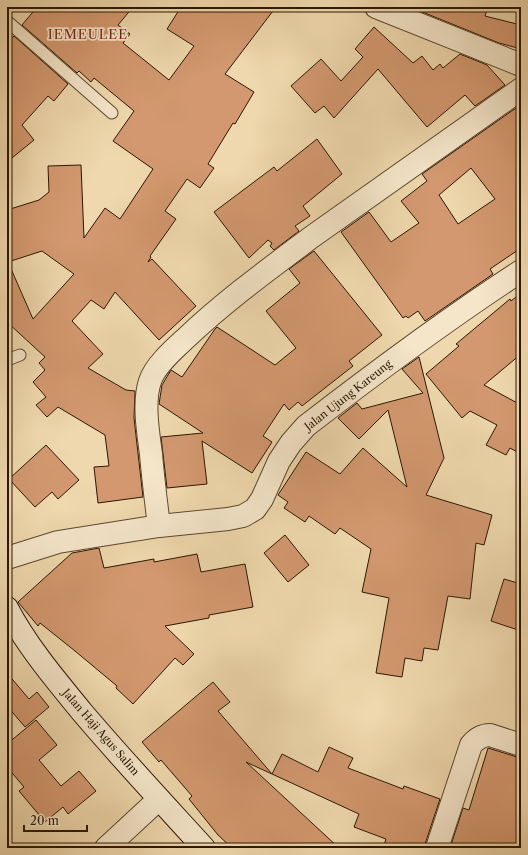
<svg xmlns="http://www.w3.org/2000/svg" width="528" height="855" font-family="'Libre Caslon Text',serif">
<rect width="100%" height="100%" fill="#efd8ad"/>
<filter id="stains"><feTurbulence type="fractalNoise" baseFrequency=".005" numOctaves="4"/><feColorMatrix values="0 0 0 0 .2 0 0 0 0 .09 0 0 0 0 .02 0 0 0 .5 -.17"/></filter>
<radialGradient id="worn" r=".72"><stop offset=".6" stop-color="#630" stop-opacity="0"/><stop offset="1" stop-color="#630" stop-opacity=".3"/></radialGradient>
<g fill="#d3986f" stroke="#2b1703" fill-rule="evenodd">
<path d="M37,7H133L118,25L130,34L123,43L169,80L194,46L167,29L181,7H276L225,74L254,92L235,124L233,123L208,164L214,168L200,188L187,179L165,211L176,219L150,256L151,257L148,262L152,259L196,306L159,340L115,292L104,309L91,300L72,321L103,354L88,368L126,390L135,391L134,418L143,497L98,503L94,467L109,466L105,435L58,407L47,417L36,405L46,397L33,382L45,370L39,363L45,357L7,322V210L39,200L49,192L48,166L81,165L84,238L105,208L120,219L153,169L113,141L134,111L94,78L91,82L79,71L77,73L22,25ZM42,251L74,274L33,319L8,262Z"/>
<polygon points="410,7 488,7 485,16 521,25 521,49 499,43"/>
<polygon points="374,27 413,63 422,56 433,70 440,64 443,68 460,54 487,65 505,85 475,106 465,95 427,127 378,69 334,118 324,106 315,113 291,86 321,59 341,81 363,57 355,49"/>
<polygon points="14,36 68,84 54,101 48,96 22,125 34,140 7,162 7,44"/>
<path d="M516,108L521,114V248L490,269L493,274L425,321L418,311L408,318L406,316L403,318L341,232L369,212L391,242L419,223L401,201L427,181L422,174ZM471,168L495,199L458,224L439,195Z"/>
<polygon points="317,139 342,174 303,206 310,216 295,226 299,231 274,250 270,246 272,243 268,240 249,258 214,212 274,167 277,171"/>
<polygon points="314,251 382,335 349,361 353,366 302,406 298,402 289,410 284,404 263,436 272,442 252,473 202,441 207,484 167,488 161,437 203,433 159,404 162,385 171,370 182,377 215,329 217,327 275,365 296,348 266,311 300,283 289,269"/>
<polygon points="521,293 521,354 484,385 521,405 521,454 510,448 506,455 486,445 497,425 470,411 462,418 426,374 459,346 456,344 510,299 511,301"/>
<polygon points="419,357 444,458 426,495 492,515 484,545 476,543 470,599 448,596 438,650 424,648 422,661 405,658 402,677 376,673 389,598 362,592 371,549 340,528 335,534 309,516 305,522 284,508 288,502 278,495 306,452 340,474 363,448 407,487 388,410 359,439 338,418 357,403 362,409 423,393 402,369"/>
<polygon points="46,445 79,480 58,499 52,492 35,507 9,479"/>
<polygon points="285,535 309,565 288,582 264,553"/>
<polygon points="99,548 104,568 154,559 154,562 197,554 201,572 245,564 253,607 209,615 209,618 165,626 194,654 183,665 175,658 133,704 116,688 117,686 75,651 40,623 38,626 18,602 72,553"/>
<polygon points="504,579 521,584 521,631 491,621"/>
<polygon points="7,673 29,699 37,692 49,707 25,727 7,706"/>
<polygon points="213,682 230,702 218,711 272,774 246,762 339,848 232,848 218,835 189,799 192,796 161,760 159,762 142,742"/>
<polygon points="36,720 57,745 39,760 61,786 79,771 96,791 68,814 63,807 45,822 19,791 24,787 7,767 7,744"/>
<polygon points="329,747 353,758 348,768 403,789 404,786 440,799 425,844 425,848 383,848 386,839 354,827 359,814 272,774 282,754 318,772"/>
<polygon points="488,748 517,757 521,757 521,848 450,848 463,808 469,810"/>
</g>
<g fill="none" stroke-linecap="round" stroke-linejoin="round">
<g stroke="#5c472e" stroke-width="13">
<g id="service">
<polyline points="7,21 112,113"/>
<polyline points="7,360 20,355"/>
</g>
</g>
<g stroke="#5c472e" stroke-width="24">
<g id="minor">
<polyline points="376,7 521,65"/>
<path d="M159,526C156,502 153,478 151,454C148,432 143,402 150,381C155,366 173,350 185,339C225,301 269,269 313,236L521,89"/>
<path d="M7,558L58,542L159,526L228,519L243,516L255,509L262,499L279,461L291,443L306,426C376,372 447,319 521,271"/>
<polyline points="106,848 159,799"/>
<path d="M437,848L471,745C476,739 482,735 490,735L521,745"/>
</g>
</g>
<g stroke="#2b1703" stroke-width="24">
<path id="secondary" d="M7,608C27,646 55,679 82,712C121,758 163,803 204,848"/>
</g>
<use href="#service" stroke="#f5e6ca" stroke-width="11"/>
<use href="#minor" stroke="#f5e6ca" stroke-width="22"/>
<use href="#secondary" stroke="#f5e6ca" stroke-width="22"/>
</g>
<g text-anchor="middle" stroke-width="3.5" stroke-linejoin="round" paint-order="stroke">
<g font-size="11" fill="#2b1703" stroke="#f5e6ca">
<text transform="translate(348 395) rotate(-38)" y="4">Jalan Ujung Kareung</text>
<text transform="translate(101 732) rotate(49)" y="4">Jalan Haji Agus Salim</text>
</g>
<g font-size="13" letter-spacing="1" fill="#7a1f14" stroke="#f5e6ca">
<text x="88" y="39">IEMEULEE</text>
</g>
</g>
<rect width="528" height="855" fill="none" stroke="#efd8ad" stroke-width="24"/>
<rect x="8" y="8" width="512" height="839" fill="none" stroke="#2b1703" stroke-width="2"/>
<rect x="12" y="12" width="504" height="831" fill="none" stroke="#2b1703"/>
<path d="M24 825v6h63v-6" fill="none" stroke="#2b1703" stroke-width="2"/>
<text x="30" y="825" font-size="12" fill="#2b1703" stroke="#f5e6ca" stroke-width="3" paint-order="stroke">20 m</text>
<rect width="100%" height="100%" filter="url(#stains)"/>
<rect width="100%" height="100%" fill="url(#worn)"/>
</svg>
